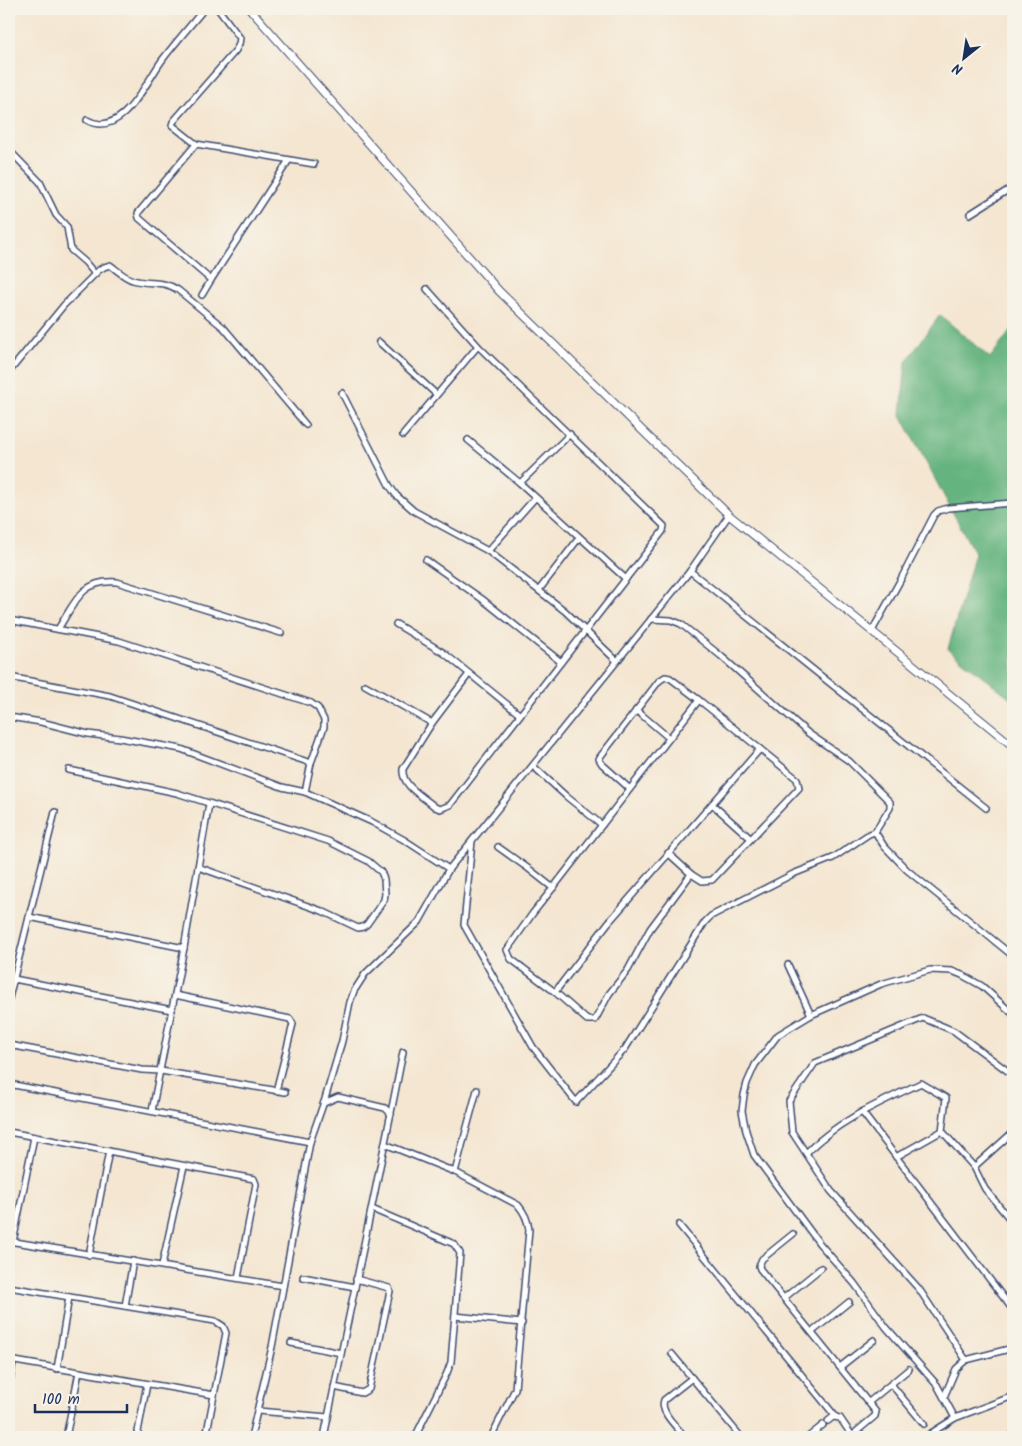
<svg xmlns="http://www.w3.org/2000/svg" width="1022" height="1446" font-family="Kalam,sans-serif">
<rect width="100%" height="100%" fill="#f7f3e8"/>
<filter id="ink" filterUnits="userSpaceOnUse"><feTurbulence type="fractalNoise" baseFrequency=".02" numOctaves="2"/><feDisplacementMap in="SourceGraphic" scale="10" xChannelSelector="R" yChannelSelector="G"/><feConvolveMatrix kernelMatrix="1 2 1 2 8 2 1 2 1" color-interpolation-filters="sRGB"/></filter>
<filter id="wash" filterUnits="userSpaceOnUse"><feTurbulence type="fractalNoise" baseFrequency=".0096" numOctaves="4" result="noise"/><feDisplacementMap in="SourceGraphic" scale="20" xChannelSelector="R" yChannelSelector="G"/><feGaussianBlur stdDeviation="1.12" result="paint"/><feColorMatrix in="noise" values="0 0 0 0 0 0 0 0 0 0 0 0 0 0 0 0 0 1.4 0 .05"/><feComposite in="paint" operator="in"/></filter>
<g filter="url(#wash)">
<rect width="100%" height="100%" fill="#f4e6d1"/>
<polygon fill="#65b47f" stroke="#40726e" points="940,315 990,358 1013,328 1013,700 948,649 975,554 901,415 906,362"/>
</g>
<g filter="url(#ink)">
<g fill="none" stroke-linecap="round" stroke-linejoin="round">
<g stroke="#3c4a6f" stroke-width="8">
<g id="street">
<polyline points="218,9 240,38 239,44 236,50 173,122 172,125 196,144 314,164"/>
<path d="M87,120C122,140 147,80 163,59C176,42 190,26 204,9"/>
<polyline points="196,144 138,213 139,218 211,280 289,160"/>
<polyline points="9,150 40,182 56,215 67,227 71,250 85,262 95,274"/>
<polyline points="970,214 1008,190 1013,189"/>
<path d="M427,289L478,346L519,386L664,526L663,531L450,805L440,809L435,807C424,797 401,786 403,769L432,723L469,674"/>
<polyline points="202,295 211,280"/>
<polyline points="379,342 436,394"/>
<path d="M9,372L64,305L99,270L104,267L110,265C117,270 125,278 133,280C149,285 164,280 178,290L224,328L306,425"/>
<polyline points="342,393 389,485 396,495 414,511 488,551 565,611 617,661"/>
<polyline points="403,435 478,346"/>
<polyline points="468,440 520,483 626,579"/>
<polyline points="520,483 570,434"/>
<polyline points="488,551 535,498"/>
<polyline points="426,560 482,599 561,662"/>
<polyline points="690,571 986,808"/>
<polyline points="539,590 579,538"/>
<polyline points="651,619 671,620 681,624 721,656 808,733 849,761 890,802 890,808 875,832 884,846 907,870 1013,956"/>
<polyline points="9,620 119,641 311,703 318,708 324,720 324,727 311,763 305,792"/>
<polyline points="396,624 444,653 519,714"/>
<path d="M58,629C75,603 81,579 117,582L281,633"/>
<polyline points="872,631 901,579 934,515 938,511 948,508 1013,503"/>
<polyline points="9,677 110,696 311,763"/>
<polyline points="365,685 432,723"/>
<polyline points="636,710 669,738"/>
<polyline points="9,717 41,722 88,734 120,738 181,749 282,787 305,792 372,822 406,841 449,869"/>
<polyline points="533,766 567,797 602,825"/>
<polyline points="69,770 177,793 328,841 368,861 381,872 384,879 385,894 384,900 367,924 363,927 358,928 322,911 198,867"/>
<polyline points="712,804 750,838"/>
<polyline points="472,841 464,925 533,1047 576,1102 625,1049 705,922 711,916 793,874 833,858 869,834 875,832"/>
<polyline points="498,847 529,869 553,888 699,700 670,678 665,677 659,681 600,757 599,759 602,764 630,789"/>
<polyline points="691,874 702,881 712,880 799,788 797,779 760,749"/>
<polyline points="553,888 533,913 507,950 511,959 555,992 608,923 760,749 699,700"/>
<polyline points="29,917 184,948"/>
<polyline points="788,965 811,1015"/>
<polyline points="14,979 172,1010"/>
<polyline points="555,992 587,1020 595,1020 609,994 628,970 650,929 691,874 668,853"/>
<polyline points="175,995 290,1019 293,1024 276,1091"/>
<polyline points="9,998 55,812"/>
<polyline points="9,1045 142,1070 161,1071 285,1092"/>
<polyline points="9,1084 310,1142"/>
<polyline points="324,1103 338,1097 385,1108 391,1114"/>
<polyline points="152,1111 184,948 209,804"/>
<polyline points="862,1112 1013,1310"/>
<polyline points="9,1132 254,1179 256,1184 238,1278"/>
<path d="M385,1144L455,1172L518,1205C525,1213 528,1220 529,1230L515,1389L491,1437"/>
<path d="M806,1153C837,1121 881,1102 921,1083L946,1098L942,1131L974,1167L985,1189L1013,1223"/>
<polyline points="896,1157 942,1131"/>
<polyline points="974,1167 1013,1132"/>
<polyline points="455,1172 477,1090"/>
<polyline points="372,1209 454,1244 460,1253 451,1362 447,1373 415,1437"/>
<polyline points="679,1225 836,1417"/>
<polyline points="793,1234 762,1259 759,1266 760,1269 876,1412 875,1416 856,1432 854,1437"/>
<polyline points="9,1241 283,1286"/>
<polyline points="13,1242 34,1137"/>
<polyline points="89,1255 109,1151"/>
<polyline points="162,1265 184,1166"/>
<polyline points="303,1277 355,1287"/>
<polyline points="9,1287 215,1321 223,1326 226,1333 206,1437"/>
<polyline points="784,1298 821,1268"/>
<polyline points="125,1306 133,1261"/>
<polyline points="455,1316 522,1323"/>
<polyline points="812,1332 849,1302"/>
<polyline points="291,1343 341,1353"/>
<polyline points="672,1354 741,1437"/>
<polyline points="9,1360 214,1395"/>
<polyline points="966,1360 919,1289 831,1191 792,1132 789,1101 815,1063 923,1018 954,1031 1013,1075"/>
<polyline points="840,1367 874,1340"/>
<polyline points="57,1369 69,1297"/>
<polyline points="891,1384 924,1424"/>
<polyline points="9,1387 13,1361"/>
<polyline points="334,1387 362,1393 369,1389 390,1291 389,1288 356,1279"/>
<polyline points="944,1397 956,1369 966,1360 1013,1348"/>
<polyline points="869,1402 909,1369"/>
<polyline points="258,1411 328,1417"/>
<polyline points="955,1418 937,1385 886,1327 854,1283 819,1243 754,1155 746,1131 742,1111 744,1095 747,1083 755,1065 778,1035 811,1015 881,984 930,970 952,971 962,975 982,986 1013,1014"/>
<polyline points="828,1421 833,1417 840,1418 853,1437"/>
<polyline points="66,1437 79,1372"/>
<polyline points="137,1437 147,1384"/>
<polyline points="251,1437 272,1347 310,1142 325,1099 342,1041 350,1002 354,991 365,974 419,922 449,869 690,571 729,515"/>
<path d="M324,1437C350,1309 378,1181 403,1052"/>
<path d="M685,1437C678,1428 659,1412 664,1400L692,1378"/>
<polyline points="808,1437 823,1425"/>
<polyline points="925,1437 955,1418 1013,1396"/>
<polyline points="1008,1437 1013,1435"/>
</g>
</g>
<g stroke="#3c4a6f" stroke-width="9">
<polyline id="secondary" points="250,9 499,291 729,515 1013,746"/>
</g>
<use href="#street" stroke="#fff" stroke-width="5"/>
<use href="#secondary" stroke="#fff" stroke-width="7"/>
</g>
</g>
<rect width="1022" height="1446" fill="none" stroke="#f7f3e8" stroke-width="30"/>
<g transform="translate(964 58) rotate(210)" stroke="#f7f3e8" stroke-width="4" paint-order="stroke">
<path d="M0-4L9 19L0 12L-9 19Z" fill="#1b2f5e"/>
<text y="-8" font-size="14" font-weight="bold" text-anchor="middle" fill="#1b2f5e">N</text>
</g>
<path d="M35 1404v8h92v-8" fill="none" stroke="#1b2f5e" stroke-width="2.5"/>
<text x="42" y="1404" font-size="15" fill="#1b2f5e" stroke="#f7f3e8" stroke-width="4" paint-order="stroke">100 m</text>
</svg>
